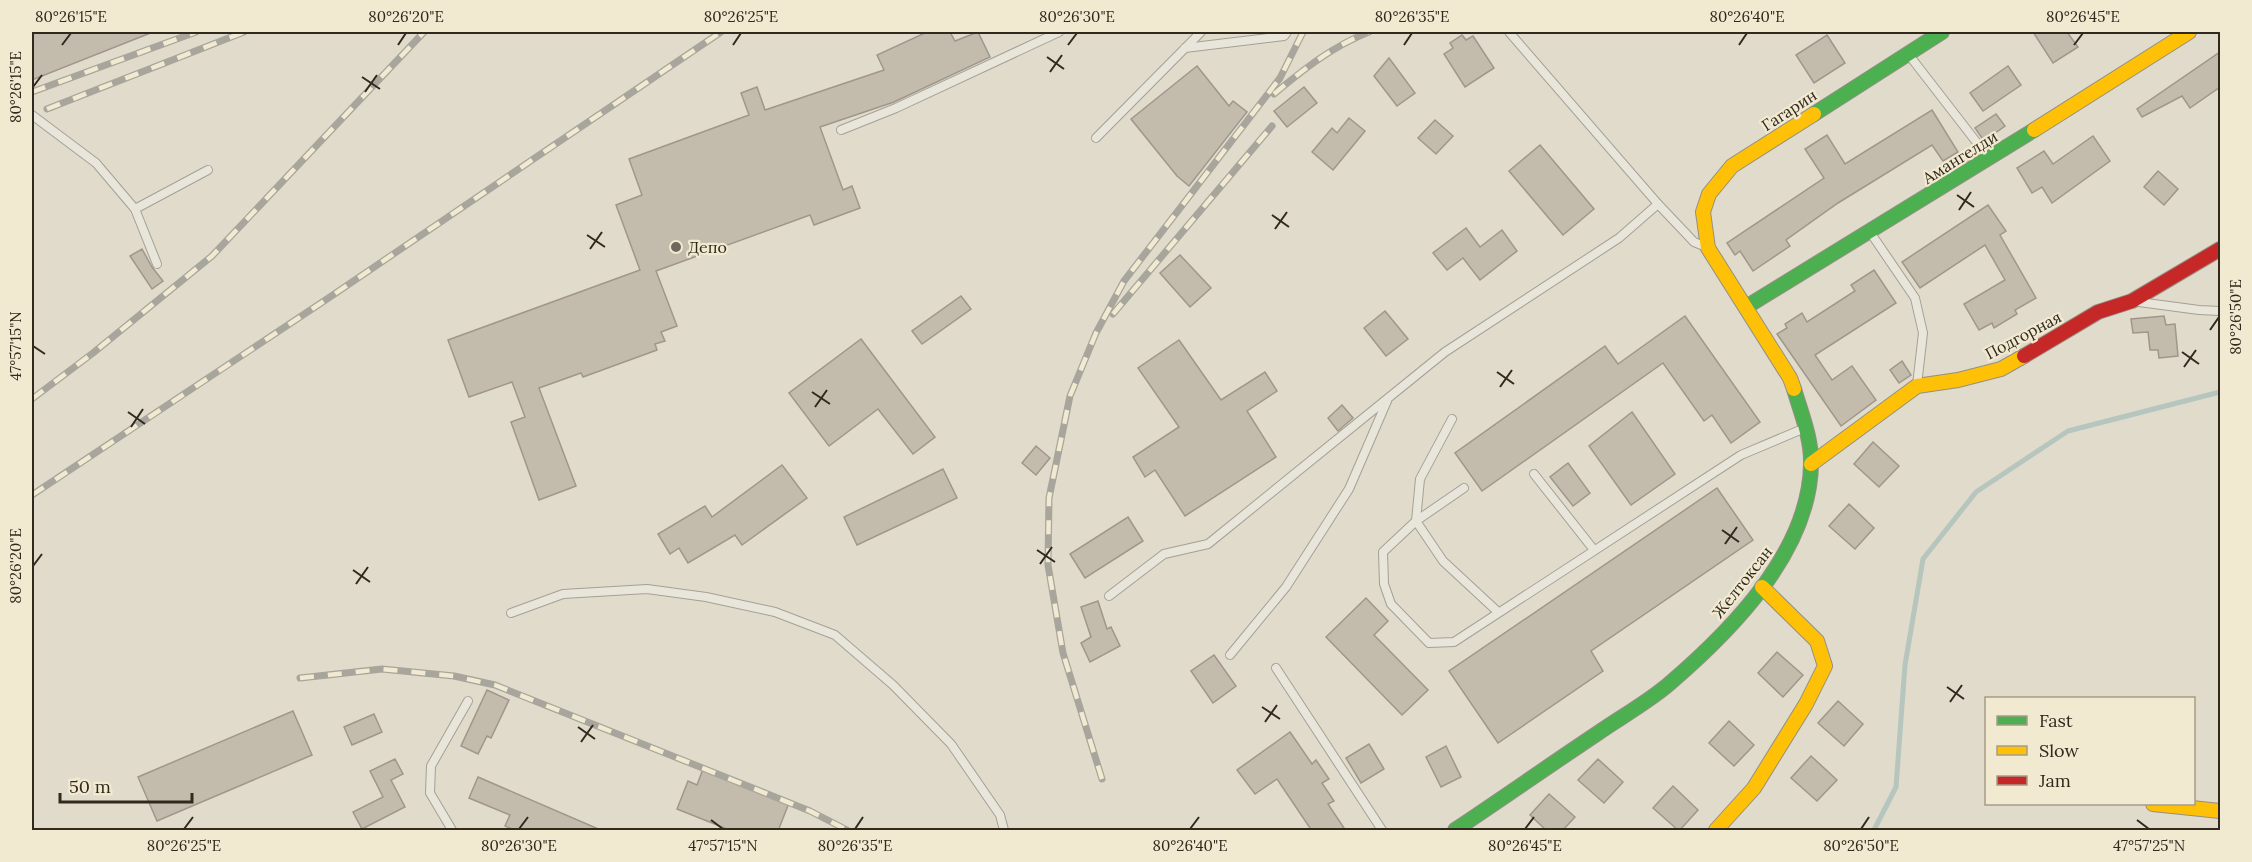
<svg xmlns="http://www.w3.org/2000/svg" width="2252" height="862" font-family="Lora,serif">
<rect width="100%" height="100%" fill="#e0dbcb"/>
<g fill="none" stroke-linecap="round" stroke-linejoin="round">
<polyline stroke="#b6c5bd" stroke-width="5" points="1874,830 1896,787 1905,665 1923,559 1976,492 2068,431 2220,392"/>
</g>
<g fill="#c3bbac" stroke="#9f978b" stroke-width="1.5">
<polygon points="32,32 153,32 32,80"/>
<polygon points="927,32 950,32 955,41 978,32 990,57 894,102 820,127 843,190 852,186 860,208 814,225 810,215 656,271 677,326 661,332 665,341 655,344 657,350 583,377 581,373 539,388 576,486 539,500 511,422 525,417 512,382 469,397 448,340 640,270 616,205 642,195 629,159 749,115 741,93 757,87 765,110 884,70 877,55"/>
<polygon points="2033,32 2067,32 2078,47 2053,63"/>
<polygon points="1462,35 1466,40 1473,36 1494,68 1465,87 1444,54 1453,48 1450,43"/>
<polygon points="1827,35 1845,63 1814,83 1796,55"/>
<polygon points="2220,52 2220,87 2190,108 2182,96 2142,117 2137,109"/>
<polygon points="1389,58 1415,93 1397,106 1374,76"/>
<polygon points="1197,66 1229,106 1233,101 1247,112 1189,186 1177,176 1131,119"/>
<polygon points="2008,66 2021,85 1983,111 1970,93"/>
<polygon points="1304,87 1317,103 1287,127 1274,111"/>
<polygon points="1932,110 1958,152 1943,161 1932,145 1838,203 1786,240 1790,246 1753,271 1740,251 1735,255 1727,243 1824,178 1805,149 1827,135 1845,164"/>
<polygon points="1996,114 2005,126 1984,141 1975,128"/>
<polygon points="1349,118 1365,131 1333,170 1312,152 1332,128 1337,133"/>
<polygon points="1435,120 1453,136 1436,154 1418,138"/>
<polygon points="2093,136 2110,161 2052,203 2042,187 2032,193 2017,168 2044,151 2053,164"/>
<polygon points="1540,145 1594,209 1563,235 1509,171"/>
<polygon points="2158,171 2178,189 2164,205 2144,187"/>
<polygon points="1988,205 2006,231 2000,235 2036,298 2015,310 2017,314 1994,328 1992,323 1979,330 1964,304 2005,280 1985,245 1920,288 1902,262"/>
<polygon points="1466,228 1480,247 1502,230 1517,251 1480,280 1463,258 1447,270 1433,253"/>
<polygon points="142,249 152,267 163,281 152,289 130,256"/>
<polygon points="1180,255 1211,288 1190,307 1160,273"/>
<polygon points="1874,270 1896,303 1815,355 1832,380 1852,366 1876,400 1841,426 1777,334 1787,328 1785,324 1802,313 1807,322 1855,291 1851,285"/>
<polygon points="961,296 971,309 922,344 912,331"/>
<polygon points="1385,311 1408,339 1386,356 1364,328"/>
<polygon points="1685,316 1760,422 1731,443 1712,415 1704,421 1663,363 1482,491 1455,453 1605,346 1618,364"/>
<polygon points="2164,316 2166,325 2175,324 2178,356 2159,358 2158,350 2150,350 2148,332 2133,333 2131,319"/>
<polygon points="861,339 935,437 913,454 878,409 829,446 789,393"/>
<polygon points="1179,340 1221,400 1265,372 1277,391 1247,411 1276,457 1185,516 1155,470 1145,477 1133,457 1179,427 1138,368"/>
<polygon points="1902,361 1911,375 1899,383 1890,370"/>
<polygon points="1342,405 1353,418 1338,431 1328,418"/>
<polygon points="1632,412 1675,474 1631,505 1589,446"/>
<polygon points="1873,442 1899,466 1879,487 1854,464"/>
<polygon points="1036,446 1050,458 1036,475 1022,463"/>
<polygon points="1568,463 1590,493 1573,506 1550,477"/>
<polygon points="782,465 807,498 742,545 735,535 688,563 679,548 670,554 658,534 705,506 712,517"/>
<polygon points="943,469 957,498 857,545 844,517"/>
<polygon points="1717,488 1753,540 1591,651 1603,671 1498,743 1449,671"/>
<polygon points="1849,504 1874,528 1855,549 1829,526"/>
<polygon points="1128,517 1143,541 1085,578 1070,554"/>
<polygon points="1366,598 1388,621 1374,635 1428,690 1402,715 1326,637"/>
<polygon points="1098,601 1107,629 1111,627 1120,646 1090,662 1081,643 1091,637 1081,607"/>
<polygon points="1777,652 1803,675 1783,697 1758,673"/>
<polygon points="1214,655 1236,686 1213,703 1191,671"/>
<polygon points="487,690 509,700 491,738 487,736 478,754 461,746"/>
<polygon points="1838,701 1863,724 1844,746 1818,723"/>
<polygon points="293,711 312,755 157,821 138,777"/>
<polygon points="374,714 382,732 352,745 344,727"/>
<polygon points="1729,721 1754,745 1734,766 1709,743"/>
<polygon points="1290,732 1312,764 1316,760 1329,779 1322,783 1334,801 1328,804 1346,831 1312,831 1277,779 1255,794 1237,770"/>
<polygon points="1369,744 1384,769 1361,783 1346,758"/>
<polygon points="1446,746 1461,777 1441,787 1426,757"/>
<polygon points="1811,756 1837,780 1817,801 1791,778"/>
<polygon points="395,759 403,774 391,780 405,807 362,829 353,812 383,797 370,771"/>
<polygon points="1598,759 1623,782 1604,803 1578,780"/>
<polygon points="703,769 789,803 778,831 732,831 677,809 688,781 697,785"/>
<polygon points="478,777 603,831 516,831 505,826 510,815 469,798"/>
<polygon points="1673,786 1698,810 1679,831 1653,808"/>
<polygon points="1549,794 1575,817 1562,831 1547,831 1530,815"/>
</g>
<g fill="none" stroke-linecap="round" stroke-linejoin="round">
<g stroke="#a5a094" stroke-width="10">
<g id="lane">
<polyline points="1509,32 1658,204"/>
<polyline points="1185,48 1284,36 1287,32"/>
<polyline points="1909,55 1988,157"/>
<polyline points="32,115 96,163 135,209 157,264"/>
<polyline points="841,130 896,108 1059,32"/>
<polyline points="1096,138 1201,32"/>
<polyline points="135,209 208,170"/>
<polyline points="1870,232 1915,298 1923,333 1917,385"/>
<polyline points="2139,302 2199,310 2220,311"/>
<polyline points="1452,419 1420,479 1416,521 1443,561 1498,612"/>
<polyline points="1534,474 1594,550"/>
<polyline points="1464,488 1416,521 1383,552 1384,584 1391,604 1429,643 1454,642 1741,455 1805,428"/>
<polyline points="1109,596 1164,554 1208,544 1445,352 1619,238 1658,204 1694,242 1704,246"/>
<polyline points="511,613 563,594 647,589 706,597 775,612 835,635 893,685 951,744 1000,815 1004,830"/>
<polyline points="1230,655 1286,587 1349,489 1387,401"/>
<polyline points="1276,668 1382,830"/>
<polyline points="452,830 430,793 431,766 468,701"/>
</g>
</g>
<g stroke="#948f84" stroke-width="16">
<g id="fast">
<polyline points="1814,114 1942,32"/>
<polyline points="1746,307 2034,130"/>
<path d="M1455,830C1503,798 1550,765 1598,733C1621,717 1648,702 1669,684C1732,630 1809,552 1811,465C1812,439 1801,413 1794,389"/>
</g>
</g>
<g stroke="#948f84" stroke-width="16">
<g id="slow">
<polyline points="2034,130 2189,32"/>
<polyline points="1794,389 1790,378 1708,248 1703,212 1709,194 1732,166 1814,114"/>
<polyline points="1811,464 1917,386 1958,380 2001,369 2024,356"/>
<polyline points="2153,804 2220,811"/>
<polyline points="1716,830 1754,788 1806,704 1825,666 1817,641 1762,587"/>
</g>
</g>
<g stroke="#948f84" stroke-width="16">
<polyline id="jam" points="2024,356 2098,312 2132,301 2220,249"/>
</g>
<use href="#lane" stroke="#e8e6db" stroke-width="8"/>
<use href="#fast" stroke="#4caf50" stroke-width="14"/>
<use href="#slow" stroke="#ffc107" stroke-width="14"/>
<use href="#jam" stroke="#c62828" stroke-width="14"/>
<g stroke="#a7a59c" stroke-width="7">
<g id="rail">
<polyline points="32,92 196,32"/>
<path d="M1274,94C1304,69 1333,46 1369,32"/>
<polyline points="47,109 244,32"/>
<polyline points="1113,314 1272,126"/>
<polyline points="32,399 93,353 212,256 424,32"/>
<polyline points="32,495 327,299 721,32"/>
<polyline points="300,678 382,669 454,676 495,685 810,811 847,830"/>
<polyline points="1102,779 1063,653 1048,565 1049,498 1070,396 1096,333 1124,281 1280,78 1303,32"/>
</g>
</g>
<use href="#rail" stroke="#f1ead1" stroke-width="4.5" stroke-dasharray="14" stroke-linecap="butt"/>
</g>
<path fill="none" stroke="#32291e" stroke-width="2" d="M62,45L71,33M398,45L406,33M733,45L741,33M1068,45L1077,33M1404,45L1412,33M1739,45L1747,33M2074,45L2083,33M1047,57L1064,69M1050,72L1062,55M362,77L380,89M33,87L42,75M365,92L377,75M1957,195L1974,207M1959,210L1971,192M1272,215L1289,227M1275,229L1287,212M587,235L605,247M590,249L602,232M2210,330L2219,317M33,346L45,354M2182,352L2199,364M2184,367L2196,350M1497,372L1514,384M1500,387L1512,370M812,392L830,404M815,407L827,390M128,412L145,424M131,427L143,409M1722,530L1739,542M1725,544L1737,527M1037,550L1055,562M1040,564L1052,547M33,566L42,554M353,570L370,582M356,584L368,567M1947,687L1964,699M1950,702L1962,685M1262,707L1280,719M1265,722L1277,705M578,727L595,739M581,742L593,725M711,820L723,829M2137,820L2149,829M184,829L193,817M519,829L528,817M855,829L863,817M1190,829L1199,817M1525,829L1534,817M1861,829L1869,817"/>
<circle fill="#6f675b" stroke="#f1ead1" stroke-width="2" cx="676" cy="247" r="6"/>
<g text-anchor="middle" stroke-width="4.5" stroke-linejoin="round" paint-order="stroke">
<g font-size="16" fill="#32291e" stroke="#f1ead1">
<text transform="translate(1789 110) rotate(-33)" y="6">Гагарин</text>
<text transform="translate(1960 157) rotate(-32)" y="6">Амангелди</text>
<text transform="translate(2023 335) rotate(-28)" y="6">Подгорная</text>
<text transform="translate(1742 582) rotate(-52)" y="6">Желтоксан</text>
</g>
<g font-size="16" fill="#32291e" stroke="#f1ead1" text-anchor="start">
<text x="688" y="253">Депо</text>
</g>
</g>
<rect width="2252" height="862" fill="none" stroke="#f1ead1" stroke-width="66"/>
<rect x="1985" y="697" width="210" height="108" fill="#f1ead1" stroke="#a59d89" stroke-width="1.5"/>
<rect x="1997" y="716" width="30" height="9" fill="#4caf50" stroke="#a59d89" stroke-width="1.5"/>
<text x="2039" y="727" font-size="18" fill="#32291e">Fast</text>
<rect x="1997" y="746" width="30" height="9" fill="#ffc107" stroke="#a59d89" stroke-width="1.5"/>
<text x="2039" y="757" font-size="18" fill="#32291e">Slow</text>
<rect x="1997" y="776" width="30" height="9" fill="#c62828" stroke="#a59d89" stroke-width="1.5"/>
<text x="2039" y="787" font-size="18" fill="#32291e">Jam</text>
<path d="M60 793v9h132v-9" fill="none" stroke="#32291e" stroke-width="3"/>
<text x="69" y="793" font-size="18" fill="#32291e" stroke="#f1ead1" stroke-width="4.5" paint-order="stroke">50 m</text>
<rect x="33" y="33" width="2186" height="796" fill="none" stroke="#32291e" stroke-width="2"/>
<g font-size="15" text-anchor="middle" fill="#32291e">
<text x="71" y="22">80°26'15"E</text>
<text x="406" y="22">80°26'20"E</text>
<text x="741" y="22">80°26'25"E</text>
<text x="1077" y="22">80°26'30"E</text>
<text x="1412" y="22">80°26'35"E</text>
<text x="1747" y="22">80°26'40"E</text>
<text x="2083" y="22">80°26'45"E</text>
<text transform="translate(16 87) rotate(-90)" y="5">80°26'15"E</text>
<text transform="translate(2236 317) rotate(-90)" y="5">80°26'50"E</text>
<text transform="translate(16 346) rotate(-90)" y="5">47°57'15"N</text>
<text transform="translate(16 566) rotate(-90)" y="5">80°26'20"E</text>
<text x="184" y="851">80°26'25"E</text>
<text x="519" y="851">80°26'30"E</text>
<text x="723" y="851">47°57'15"N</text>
<text x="855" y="851">80°26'35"E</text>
<text x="1190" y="851">80°26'40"E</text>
<text x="1525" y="851">80°26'45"E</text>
<text x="1861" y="851">80°26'50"E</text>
<text x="2149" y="851">47°57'25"N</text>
</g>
</svg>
